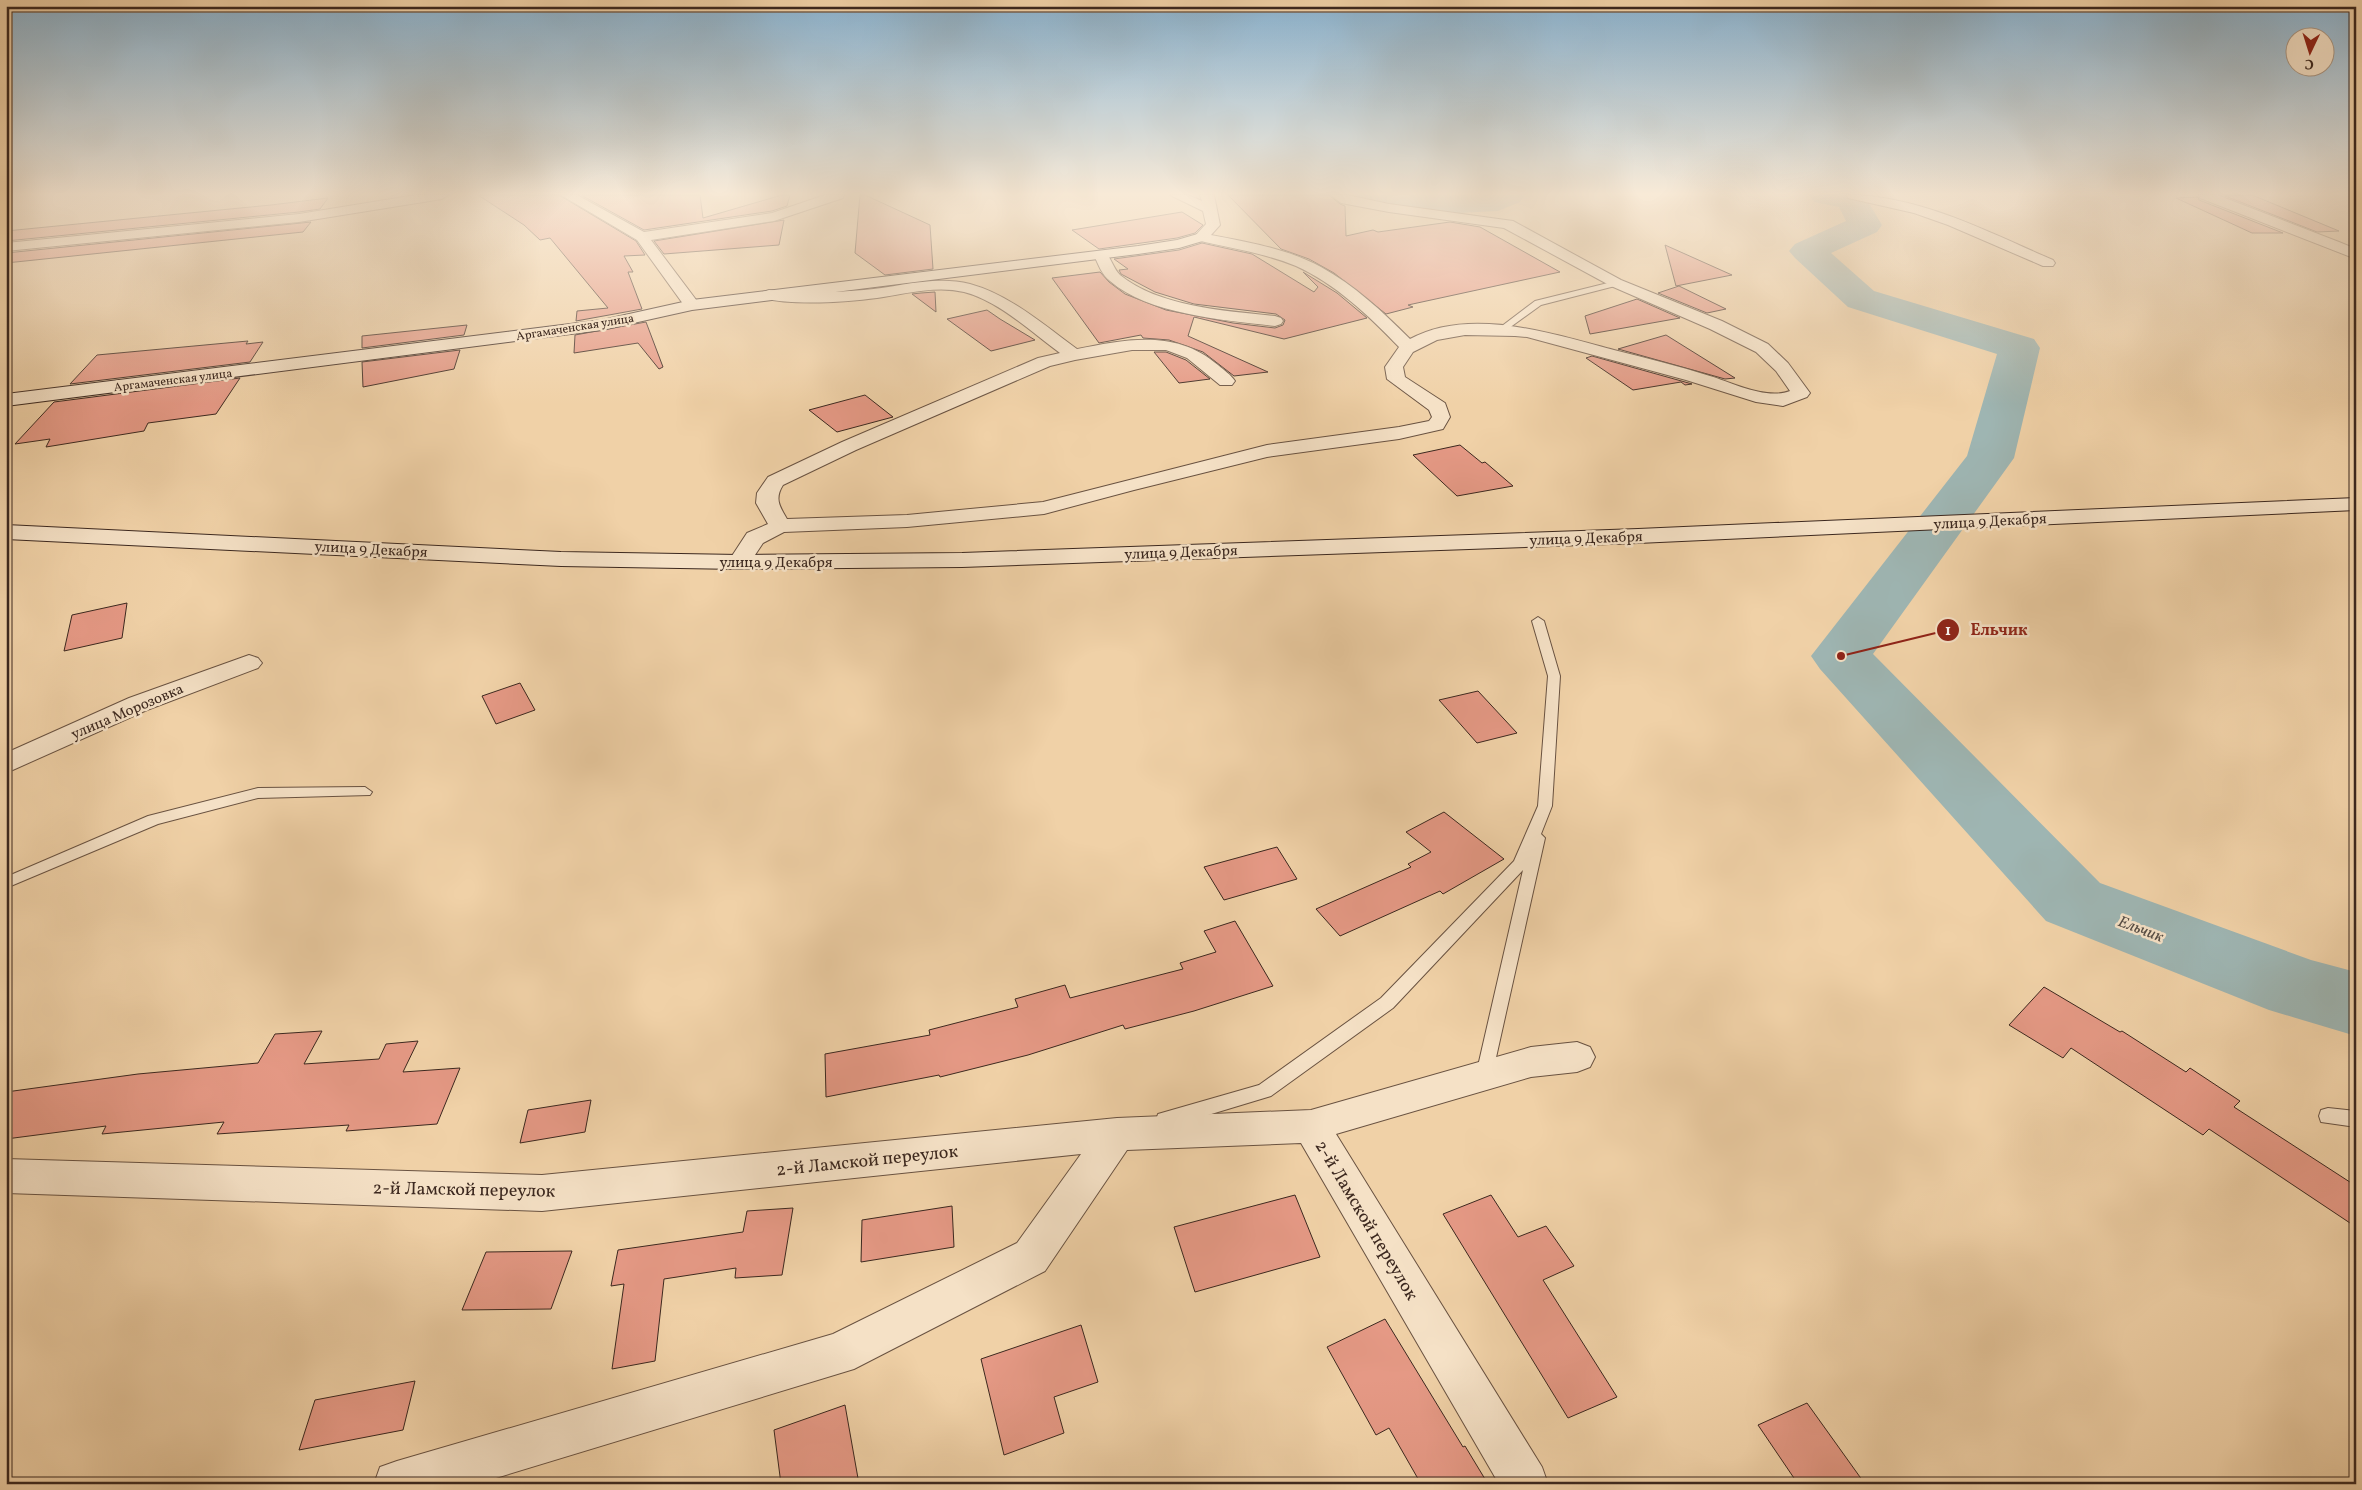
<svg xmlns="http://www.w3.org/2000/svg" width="2362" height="1490" font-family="Vollkorn,serif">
<rect width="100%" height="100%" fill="#f0d1a7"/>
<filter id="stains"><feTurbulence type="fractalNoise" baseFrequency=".004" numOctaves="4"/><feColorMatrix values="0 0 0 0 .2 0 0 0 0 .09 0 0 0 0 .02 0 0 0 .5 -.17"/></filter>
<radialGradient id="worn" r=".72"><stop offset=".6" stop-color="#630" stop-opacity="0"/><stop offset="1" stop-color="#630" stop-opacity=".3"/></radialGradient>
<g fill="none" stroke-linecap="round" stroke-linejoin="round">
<g fill="#9eb5b2" fill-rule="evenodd">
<polygon points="1357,195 1525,195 1520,202 1498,211 1417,215 1362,202"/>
<polygon points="1809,195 1864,195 1882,225 1877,232 1831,253 1874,291 2034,339 2040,348 2014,458 1873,654 2100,883 2311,960 2356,972 2356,1036 2269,1010 2046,921 1820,669 1811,656 1967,456 1997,354 1848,307 1795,258 1789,251 1795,244 1846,221 1839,207 1814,202"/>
</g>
</g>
<g fill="#e59985" stroke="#3c281f">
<polygon points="478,195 559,195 636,241 645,255 624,256 633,272 628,272 642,309 576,321 577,311 608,308 550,238 540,240 524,225"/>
<polygon points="581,195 700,195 703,218 782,195 790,195 787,206 772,211 644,230"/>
<polygon points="860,195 865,195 930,225 933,269 885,275 855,253"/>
<polygon points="1228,195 1329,195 1340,204 1345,206 1346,236 1373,230 1378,232 1450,222 1480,227 1560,272 1408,305 1413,307 1386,314 1334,273 1309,259 1281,249"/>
<polygon points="2252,195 2269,202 2339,231 2317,232 2225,196"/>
<polygon points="2198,197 2199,200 2283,233 2252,233 2176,198"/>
<polygon points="328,198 320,209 299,212 6,241 6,231 271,205"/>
<polygon points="1182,212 1203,225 1195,233 1177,238 1099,249 1072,230"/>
<polygon points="784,220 779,245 664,254 654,241"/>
<polygon points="311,222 303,232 6,263 6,253"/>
<polygon points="1202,243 1252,254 1314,292 1318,287 1303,272 1337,293 1367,318 1284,339 1194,317 1188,336 1268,372 1234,376 1203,352 1169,340 1143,338 1141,335 1099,343 1052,278 1100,272 1109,282 1125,294 1166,310 1233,323 1275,328 1283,325 1285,320 1276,314 1194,304 1155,292 1121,274 1119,270 1128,269 1114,259 1179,250"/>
<polygon points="1665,245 1732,275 1676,286"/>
<polygon points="1679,286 1726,309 1707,313 1658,293"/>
<polygon points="935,292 936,312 912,294 921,293"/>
<polygon points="1637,299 1680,318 1590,334 1585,316"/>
<polygon points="987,310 1000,319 1035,340 991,351 947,319"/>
<polygon points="646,322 663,367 659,369 638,343 574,353 575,335"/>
<polygon points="467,325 464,335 362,348 362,336"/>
<polygon points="1666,335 1735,378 1725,379 1618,349"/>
<polygon points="248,341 246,344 263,342 250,362 70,384 97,355"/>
<polygon points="460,350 454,369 363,387 362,362"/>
<polygon points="1154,352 1166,352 1186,360 1210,379 1179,383"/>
<polygon points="1592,356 1685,382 1692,384 1685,385 1681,382 1633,390 1586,358"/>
<polygon points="240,378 216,414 148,423 144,431 46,447 50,439 15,444 54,402"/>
<polygon points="865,395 893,417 837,432 809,410"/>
<polygon points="1460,445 1482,463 1485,462 1513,486 1457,496 1413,455"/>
<polygon points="127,603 122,638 64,651 72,615"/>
<polygon points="520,683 535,710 496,724 482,696"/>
<polygon points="1478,691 1517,733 1477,743 1439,700"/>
<polygon points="1444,812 1504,859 1443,894 1440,891 1340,936 1316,909 1411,867 1408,864 1431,852 1406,832"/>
<polygon points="1277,847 1297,879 1224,900 1204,867"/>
<polygon points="1235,921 1273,986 1194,1011 1125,1029 1123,1025 1028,1055 940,1077 939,1075 826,1097 825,1054 930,1035 929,1030 1018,1007 1015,999 1065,985 1070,998 1183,969 1180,963 1216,952 1204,931"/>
<polygon points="2044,987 2120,1032 2122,1031 2186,1072 2190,1068 2240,1101 2234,1107 2356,1186 2356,1227 2209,1129 2203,1135 2071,1048 2063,1058 2009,1025"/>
<polygon points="322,1031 304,1064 379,1059 386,1044 418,1041 403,1072 460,1068 437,1124 346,1131 349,1125 217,1134 224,1122 102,1134 106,1126 6,1139 6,1092 138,1074 258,1063 275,1034"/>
<polygon points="591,1100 585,1132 520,1143 528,1110"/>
<polygon points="1295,1195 1320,1257 1195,1292 1174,1227"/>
<polygon points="1491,1195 1518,1237 1546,1226 1574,1266 1543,1280 1617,1397 1568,1418 1443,1214"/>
<polygon points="952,1206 954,1247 861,1262 862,1220"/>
<polygon points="793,1208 782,1275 735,1278 736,1268 664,1279 655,1361 612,1369 624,1284 611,1286 618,1250 743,1232 747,1211"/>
<polygon points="572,1251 551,1309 462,1310 486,1252"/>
<polygon points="1385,1319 1463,1447 1465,1446 1488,1484 1421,1484 1389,1428 1376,1435 1327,1347"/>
<polygon points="1081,1325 1098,1382 1054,1397 1064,1433 1004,1455 981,1359"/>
<polygon points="415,1381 403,1430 299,1450 315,1400"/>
<polygon points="1807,1403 1865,1484 1798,1484 1758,1425"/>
<polygon points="845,1405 859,1484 781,1484 774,1430"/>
</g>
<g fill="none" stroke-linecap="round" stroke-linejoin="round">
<g stroke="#695241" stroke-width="2">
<g id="lane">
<polygon points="1616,281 1619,281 1619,285 1541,305 1505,331 1498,329 1535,301"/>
<polygon points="1538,617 1544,621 1560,676 1552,806 1541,834 1545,838 1491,1080 1485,1082 1479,1080 1476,1075 1523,870 1393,1008 1271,1096 1165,1128 1158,1126 1156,1120 1158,1114 1259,1085 1381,998 1514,861 1538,806 1548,676 1532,621"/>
<polygon points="365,787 372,792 370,795 258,798 158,824 6,888 6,877 148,816 258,788"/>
<polygon points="2328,1108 2356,1111 2356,1127 2321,1122 2319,1116 2321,1110"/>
</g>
</g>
<g stroke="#695241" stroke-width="2">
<g id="street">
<polygon points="416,195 448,195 442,199 299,222 6,251 6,243 299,214"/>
<polygon points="561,195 577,195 644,232 772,213 825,195 844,195 843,198 774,221 651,240 700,305 698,308 686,308 637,240"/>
<path d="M1170,195H1188L1202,201L1200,195H1214L1220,225L1211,235C1248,242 1288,249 1321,267C1354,285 1383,312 1410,339C1470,306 1553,334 1614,350C1646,358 1678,366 1710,376C1733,383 1766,400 1790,391L1776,371L1756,352L1710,329L1611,286L1504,228L1389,212L1341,203L1331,195H1347L1389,204L1513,221L1621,280L1722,321L1768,344L1788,363L1810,393L1807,397L1783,406L1756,402L1686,380L1527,337L1515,336L1465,335L1437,340L1413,352L1403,367L1405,377L1445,403L1450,417L1443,429L1399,439L1267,457L1134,490L1044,514L907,527L784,532L763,543L747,567L739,569L731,567L728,562L747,533L768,524L756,503L757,493L768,477L842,442L1038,358L1060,353C1031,332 999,301 964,292C936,285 905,294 877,298C846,302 794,306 763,298L761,295L763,292L769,290C801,292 832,293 864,290C899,287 935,275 970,284C1010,295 1044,325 1077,349C1127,339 1176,329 1218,365C1224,370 1231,375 1235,381L1232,385H1220L1187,358L1166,350H1132L1075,360L1050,366L856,450L783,485C774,499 780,507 787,519L907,515L1043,502L1267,445L1399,427L1429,421L1432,417L1429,410L1387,379L1385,367L1399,347C1369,316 1336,284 1296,266C1264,253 1230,248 1196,240L1194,237L1206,224L1203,211Z"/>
<path d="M1847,195C1919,195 1988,232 2053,260L2055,263L2053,266H2043L1948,225L1914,213L1848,198Z"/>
<polygon points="2199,195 2217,195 2339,242 2356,249 2356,259 2200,198"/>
<path d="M1101,251L1106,252C1111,259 1114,269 1120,275C1159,307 1227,311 1275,316L1281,318L1283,321L1281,324L1275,326C1225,320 1149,315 1110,281C1102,275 1098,264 1094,255Z"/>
<polygon points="249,655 258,658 262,663 258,668 147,710 6,773 6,753 129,698"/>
<polygon points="1577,1042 1590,1047 1595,1057 1590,1067 1577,1072 1531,1077 1336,1134 1542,1467 1548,1484 1499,1484 1301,1143 1127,1150 1045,1271 854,1369 476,1484 374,1484 380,1467 397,1461 833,1334 1017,1243 1081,1154 542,1211 6,1193 6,1159 542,1175 1117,1118 1311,1110 1531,1047"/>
</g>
</g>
<g stroke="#3c281f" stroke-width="2">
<g id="secondary">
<polygon points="1201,233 1208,237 1206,240 1179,248 1138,254 692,310 602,330 6,406 6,394 602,320 692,300 1138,246 1177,240"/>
<polygon points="2356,498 2356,510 1638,543 962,567 739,569 561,566 6,539 6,525 561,552 739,555 962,553 1638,529"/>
</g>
</g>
<use href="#lane" fill="#f5e1c6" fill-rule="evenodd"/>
<use href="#street" fill="#f5e1c6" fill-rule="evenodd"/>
<use href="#secondary" fill="#f5e1c6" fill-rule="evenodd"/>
</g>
<linearGradient id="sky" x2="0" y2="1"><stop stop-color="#8ab4d2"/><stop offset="0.48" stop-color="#f8ead7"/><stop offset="1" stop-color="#f8ead7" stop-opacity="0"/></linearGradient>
<rect width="2362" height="404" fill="url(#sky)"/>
<g text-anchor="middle" stroke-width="5" stroke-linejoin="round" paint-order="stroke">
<g font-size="12" fill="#3c281f" stroke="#f5e1c6">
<text transform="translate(575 327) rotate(-9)" y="4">Аргамаченская улица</text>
<text transform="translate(173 380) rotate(-7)" y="4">Аргамаченская улица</text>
</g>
<g font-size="15" fill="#3c281f" stroke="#f5e1c6">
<text transform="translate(1990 521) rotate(-3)" y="5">улица 9 Декабря</text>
<text transform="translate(1586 538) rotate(-2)" y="5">улица 9 Декабря</text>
<text transform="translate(371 549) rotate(3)" y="5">улица 9 Декабря</text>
<text transform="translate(1181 552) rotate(-2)" y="5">улица 9 Декабря</text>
<text x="776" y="567">улица 9 Декабря</text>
<text transform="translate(127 711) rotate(-23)" y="5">улица Морозовка</text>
</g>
<g font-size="16" font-style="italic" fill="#544b44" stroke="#f5e1c6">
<text transform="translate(2141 928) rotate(21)" y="6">Ельчик</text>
</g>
<g font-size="18" fill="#3c281f" stroke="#f5e1c6">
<text transform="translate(867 1160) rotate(-6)" y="6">2-й Ламской переулок</text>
<text transform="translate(464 1189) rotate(1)" y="6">2-й Ламской переулок</text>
<text transform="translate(1367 1220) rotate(59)" y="6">2-й Ламской переулок</text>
</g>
</g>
<path fill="none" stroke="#8f2418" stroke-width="2" d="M1841 656L1948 630"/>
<g fill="#8f2418" stroke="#f5e1c6" stroke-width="2">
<circle cx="1841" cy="656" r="5"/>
<circle cx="1948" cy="630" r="12"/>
</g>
<g font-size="15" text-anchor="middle" font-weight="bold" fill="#fff">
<text x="1948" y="635">1</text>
</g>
<g font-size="16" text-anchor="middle" font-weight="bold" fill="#8f2418" stroke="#f5e1c6" stroke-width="5" stroke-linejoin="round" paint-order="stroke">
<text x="1999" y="635">Ельчик</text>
</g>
<rect width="2362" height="1490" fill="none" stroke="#f0d1a7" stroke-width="25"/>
<rect x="8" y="8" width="2347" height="1475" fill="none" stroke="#3c281f" stroke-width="2.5"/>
<rect x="12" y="12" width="2337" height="1465" fill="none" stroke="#3c281f"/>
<g transform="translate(2310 52) rotate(184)"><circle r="24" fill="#f5e1c6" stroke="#ab9783"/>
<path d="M0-4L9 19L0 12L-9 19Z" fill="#8f2418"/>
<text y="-8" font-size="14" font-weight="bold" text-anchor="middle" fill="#3c281f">С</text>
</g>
<rect width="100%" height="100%" filter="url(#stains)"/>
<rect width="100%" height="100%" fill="url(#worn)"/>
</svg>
